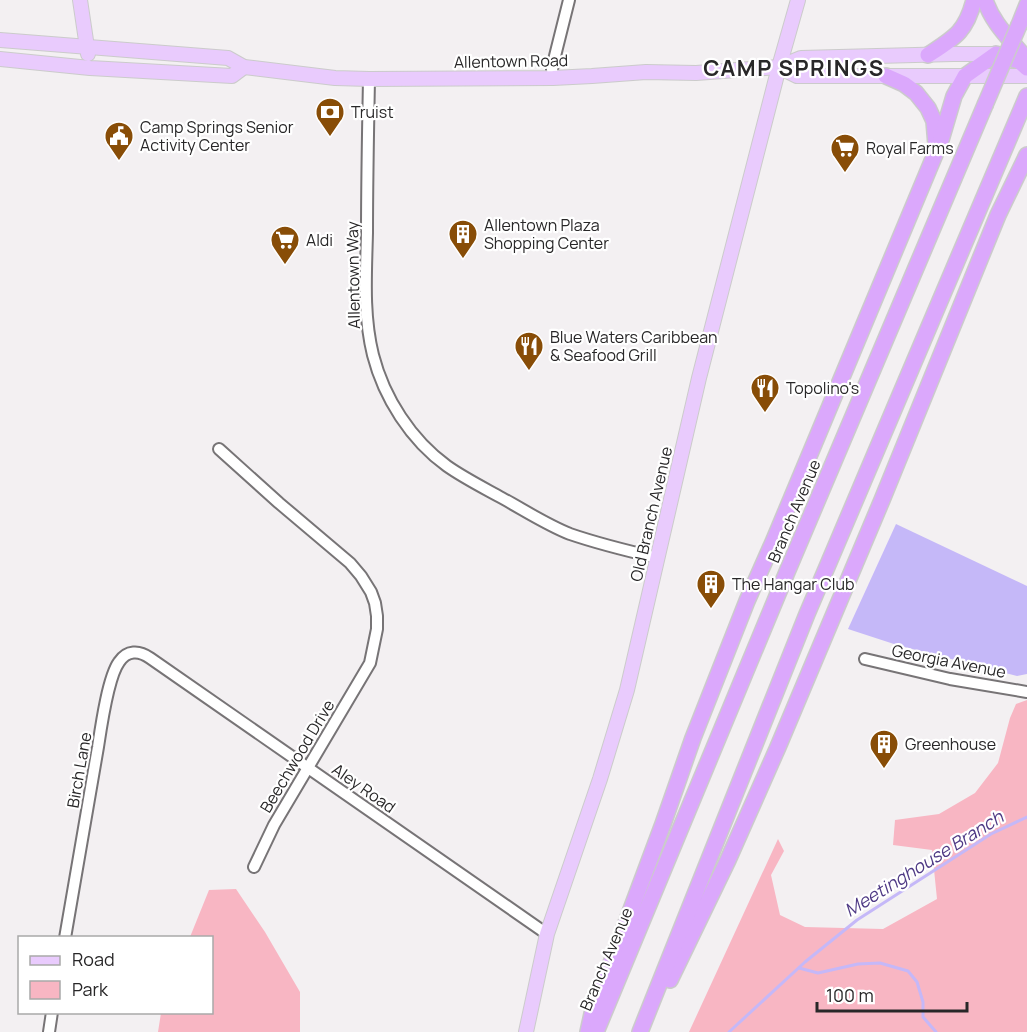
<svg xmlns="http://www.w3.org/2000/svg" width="1027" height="1032" font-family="Manrope,sans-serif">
<rect width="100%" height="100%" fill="#f3f0f2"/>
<g fill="#f8b6c3">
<polygon points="1027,700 1027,1032 689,1032 778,839 784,851 771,875 780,915 805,927 883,929 937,899 932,850 893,845 895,820 939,814 975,793 998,763 1010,718 1016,704"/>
<polygon points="236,889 265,932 300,992 300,1032 158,1032 161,1013 212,1012 212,938 190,937 209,890"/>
</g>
<polygon fill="#c5b8f8" points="896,524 1027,586 1027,674 1017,676 897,645 848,629"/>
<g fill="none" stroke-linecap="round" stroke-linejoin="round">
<g stroke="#c5b8f8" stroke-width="3">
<polyline points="799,968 818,973 858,964 880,963 908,971 917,982 923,1002 923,1017 936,1032"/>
<polyline points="729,1032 805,962 857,920 991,834 1027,817"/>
</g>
<g stroke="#777476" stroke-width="14">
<g id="minor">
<polyline points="553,78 552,69 554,60 569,0"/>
<path d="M369,79C368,130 367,182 367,233C366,274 363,315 373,355C384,398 411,440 447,466C464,478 484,488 502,498C524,510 547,525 570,534C599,544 628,551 658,558"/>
<polyline points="219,449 279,503 350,563 361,576 371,592 375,603 377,616 377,629 370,663 274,825 254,867"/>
<polyline points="865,659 950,679 1027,692"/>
<path d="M65,938C76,874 87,811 98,747C101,727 108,677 119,662C127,650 139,650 150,658L547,934"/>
<polyline points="49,1032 52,1012"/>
</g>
</g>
<g stroke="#cbcbcb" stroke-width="16">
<g id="major">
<polyline points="80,0 88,54"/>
<polyline points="0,40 228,58 244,67 253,68 335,78 369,79 553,78 592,76 646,72 696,73 779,67 801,58 953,54 1001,54"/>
<polyline points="0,59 90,68 232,76 244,67"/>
<polyline points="779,67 797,76 1027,76"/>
<polyline points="526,1032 547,934 600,779 627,690 699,378 779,67 798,0"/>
</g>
</g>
<g stroke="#cbcbcb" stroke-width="18">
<g id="highway">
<path d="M985,0C992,22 1008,37 1022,54L1027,58"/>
<polyline points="1019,25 1027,5"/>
<path d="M928,55C954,38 966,32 974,0"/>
<polyline points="886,76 904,84 916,93 928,108 934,121 936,145"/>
<polyline points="670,980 728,860 778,747 882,500 998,215 1027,155"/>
<polyline points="588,1032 592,1014 663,824 693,738 747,601 774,540 941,140 954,96 965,76 996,54 1019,61 1027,68"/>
<polyline points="596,1032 787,572 985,105"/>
<polyline points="640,1032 807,614 1027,96"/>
</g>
</g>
<use href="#minor" stroke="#fff" stroke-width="10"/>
<use href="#major" stroke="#e9cbfd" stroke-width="14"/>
<use href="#highway" stroke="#dba8fc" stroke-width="15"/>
<g stroke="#cbcbcb" stroke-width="18" stroke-linecap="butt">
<polyline id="highway-bridge" points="985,105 1019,25"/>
</g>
<use href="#highway-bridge" stroke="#dba8fc" stroke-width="15"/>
</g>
<defs>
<g id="bank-pin" transform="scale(1.5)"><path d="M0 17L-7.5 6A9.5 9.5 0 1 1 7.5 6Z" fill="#884d07" stroke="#fff"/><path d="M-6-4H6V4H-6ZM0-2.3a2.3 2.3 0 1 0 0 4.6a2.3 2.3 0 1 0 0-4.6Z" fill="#fff"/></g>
<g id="civic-pin" transform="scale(1.5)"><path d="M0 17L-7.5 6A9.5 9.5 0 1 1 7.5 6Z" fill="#884d07" stroke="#fff"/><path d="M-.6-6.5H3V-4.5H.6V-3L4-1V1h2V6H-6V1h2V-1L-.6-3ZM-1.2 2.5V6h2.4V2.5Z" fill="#fff"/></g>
<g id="supermarket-pin" transform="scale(1.5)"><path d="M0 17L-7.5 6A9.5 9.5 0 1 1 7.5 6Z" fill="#884d07" stroke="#fff"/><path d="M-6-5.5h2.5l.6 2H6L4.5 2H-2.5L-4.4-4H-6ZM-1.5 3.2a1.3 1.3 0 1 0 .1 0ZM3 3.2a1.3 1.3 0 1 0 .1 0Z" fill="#fff"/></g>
<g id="building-pin" transform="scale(1.5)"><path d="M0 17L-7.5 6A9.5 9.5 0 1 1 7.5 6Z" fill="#884d07" stroke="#fff"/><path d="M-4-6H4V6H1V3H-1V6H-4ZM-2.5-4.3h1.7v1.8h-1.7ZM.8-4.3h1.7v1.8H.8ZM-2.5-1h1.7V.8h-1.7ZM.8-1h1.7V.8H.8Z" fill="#fff"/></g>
<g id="restaurant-pin" transform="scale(1.5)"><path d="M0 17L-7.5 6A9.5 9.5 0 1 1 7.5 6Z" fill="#884d07" stroke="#fff"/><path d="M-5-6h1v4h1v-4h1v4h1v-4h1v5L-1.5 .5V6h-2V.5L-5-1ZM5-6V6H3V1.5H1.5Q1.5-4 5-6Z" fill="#fff"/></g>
</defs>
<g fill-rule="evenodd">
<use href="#bank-pin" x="330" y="112"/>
<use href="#civic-pin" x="119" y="136"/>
<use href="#supermarket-pin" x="845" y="148"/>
<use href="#building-pin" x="463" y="234"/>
<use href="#supermarket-pin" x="285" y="240"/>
<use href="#restaurant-pin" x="529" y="346"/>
<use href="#restaurant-pin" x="765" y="388"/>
<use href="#building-pin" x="711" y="584"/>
<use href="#building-pin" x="884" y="744"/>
</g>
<g text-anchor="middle" stroke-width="4.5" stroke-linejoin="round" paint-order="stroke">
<g font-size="16" fill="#282728" stroke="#fff">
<text transform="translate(511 61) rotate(-1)" y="6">Allentown Road</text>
<text transform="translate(353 275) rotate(-91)" y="6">Allentown Way</text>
<text transform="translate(794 511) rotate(-67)" y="6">Branch Avenue</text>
<text transform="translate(651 514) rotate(-77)" y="6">Old Branch Avenue</text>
<text transform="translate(949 661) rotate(11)" y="6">Georgia Avenue</text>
<text transform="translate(297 756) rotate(-59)" y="6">Beechwood Drive</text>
<text transform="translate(79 770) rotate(-80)" y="6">Birch Lane</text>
<text transform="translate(364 788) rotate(35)" y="6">Aley Road</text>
<text transform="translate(606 959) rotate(-67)" y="6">Branch Avenue</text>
</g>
<g font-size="16" fill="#282728" stroke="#fff" text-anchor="start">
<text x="351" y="118">Truist</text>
<text x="140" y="133">Camp Springs Senior<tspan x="140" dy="18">Activity Center</tspan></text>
<text x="866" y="154">Royal Farms</text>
<text x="484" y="231">Allentown Plaza<tspan x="484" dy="18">Shopping Center</tspan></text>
<text x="306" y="246">Aldi</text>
<text x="550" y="343">Blue Waters Caribbean<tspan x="550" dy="18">&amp; Seafood Grill</tspan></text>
<text x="786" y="394">Topolino's</text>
<text x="732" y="590">The Hangar Club</text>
<text x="905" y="750">Greenhouse</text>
</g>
<g font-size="18" font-style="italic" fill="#4f3a85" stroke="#fff">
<text transform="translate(924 864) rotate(-32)" y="6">Meetinghouse Branch</text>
</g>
<g font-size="22" font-weight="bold" letter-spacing="1.5" fill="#282728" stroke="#fff">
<text x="794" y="76">CAMP SPRINGS</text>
</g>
</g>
<rect x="18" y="936" width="195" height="78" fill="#ffffff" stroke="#a9a9a9" stroke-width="1.5"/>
<rect x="30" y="956" width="30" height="9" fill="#e9cbfd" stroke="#a9a9a9" stroke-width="1.5"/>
<text x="72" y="966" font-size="18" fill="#282728">Road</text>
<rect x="30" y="981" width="30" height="18" fill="#f8b6c3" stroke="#a9a9a9" stroke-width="1.5"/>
<text x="72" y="996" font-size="18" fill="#282728">Park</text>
<path d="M817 1002v9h150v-9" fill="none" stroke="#282728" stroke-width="3"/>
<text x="826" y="1002" font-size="18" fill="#282728" stroke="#ffffff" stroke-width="4.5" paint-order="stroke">100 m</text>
</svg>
